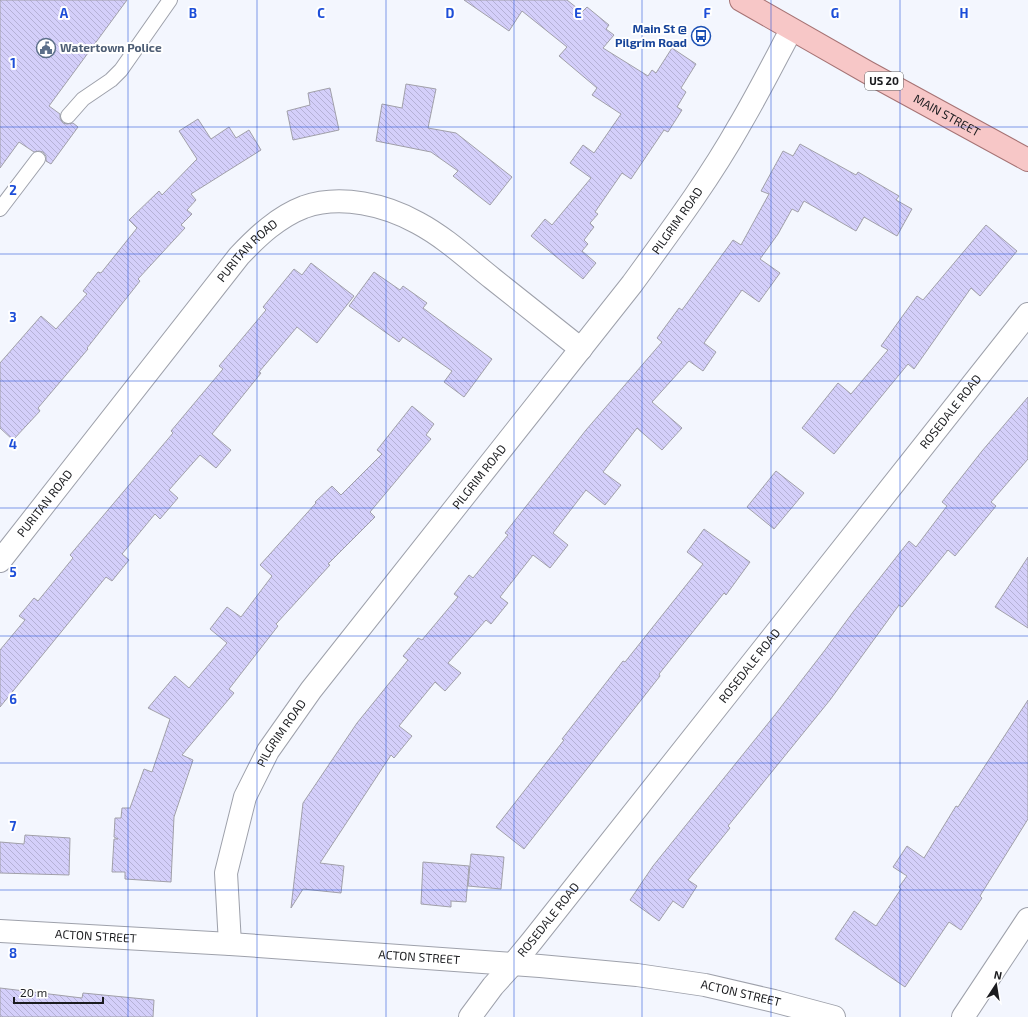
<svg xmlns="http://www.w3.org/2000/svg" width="1028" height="1017" font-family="'Exo 2',sans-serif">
<defs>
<pattern id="building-back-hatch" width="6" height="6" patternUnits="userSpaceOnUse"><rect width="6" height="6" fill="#d4cffa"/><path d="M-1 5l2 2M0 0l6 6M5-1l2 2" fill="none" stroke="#b5b1d6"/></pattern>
</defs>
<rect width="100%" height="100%" fill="#f3f6fe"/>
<g fill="url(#building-back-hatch)" stroke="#a1a0a9">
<polygon points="0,0 127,0 49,106 60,114 60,118 63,123 67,124 73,123 78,127 51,164 46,161 46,156 43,152 39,151 34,152 19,142 0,168"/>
<polygon points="464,0 567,0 582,12 587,7 609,25 606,29 614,35 603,48 648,76 652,70 656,73 672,48 696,64 681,88 686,92 677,107 682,110 668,132 664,130 631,179 622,173 595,212 598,214 590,223 594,227 584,240 588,244 582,251 596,263 583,279 531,236 545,219 552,225 591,178 570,163 583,145 594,153 621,114 592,95 597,88 559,56 567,47 522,11 509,31"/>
<polygon points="406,84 436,89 428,128 456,133 512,177 490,205 453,176 458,171 431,152 376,141 382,104 402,108"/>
<polygon points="330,88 339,130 293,140 287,111 310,105 308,93"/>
<polygon points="198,119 211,139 229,127 236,138 249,130 261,150 191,194 196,200 187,210 192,214 181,225 185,228 138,279 140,281 87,348 88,349 38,408 40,411 13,440 0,428 0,363 41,316 56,329 87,294 83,291 98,272 101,273 137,228 129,220 159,191 162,195 197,159 179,131"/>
<polygon points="800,144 856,175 858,172 899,196 896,200 912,209 897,236 864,217 856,231 804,201 798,212 792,209 778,234 760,259 780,273 759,302 742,290 704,343 716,352 703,371 689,361 652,402 682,428 662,450 637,428 603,472 621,485 605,505 586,490 553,533 568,545 550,568 533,555 500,597 508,603 491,624 486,620 448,663 461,673 445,691 435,682 399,726 412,736 394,758 391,755 320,863 344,866 341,893 303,889 291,908 303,803 357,723 408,660 403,656 418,638 422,640 458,597 454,594 469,575 473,578 508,535 505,533 586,430 662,342 657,338 679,308 682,310 733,240 741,245 769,194 761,191 783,151 793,156"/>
<polygon points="986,225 1017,251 980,296 971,288 914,369 908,364 834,454 802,428 838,383 851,394 888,350 881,346 917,296 923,300"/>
<polygon points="311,263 354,296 317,343 297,327 259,372 261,373 212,434 231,450 216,468 200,455 169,490 178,498 160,519 155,514 122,554 129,560 112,581 106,577 0,707 0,650 25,620 19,616 34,598 38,601 73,558 70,555 173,433 171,431 223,369 219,366 266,310 263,307 294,269 302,275"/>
<polygon points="374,272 400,290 403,286 427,303 423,308 492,359 464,397 444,382 452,371 403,337 399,342 349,306"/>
<polygon points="1028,397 1028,459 991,502 996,506 955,556 948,550 902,607 899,605 830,700 728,826 730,828 688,880 697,886 683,908 673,901 659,921 630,900 653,866 774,716 825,650 853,612 909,541 916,547 947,506 942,502 982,451"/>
<polygon points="412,406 434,424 426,435 431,439 370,512 375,517 328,564 330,565 276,624 278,626 229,689 234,693 182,755 193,760 174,817 171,882 125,879 125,872 112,872 114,839 118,839 114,837 115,818 121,818 122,808 130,808 144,769 152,772 170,719 148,708 175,676 189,688 227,643 210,629 227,607 241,617 272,576 260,565 316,503 315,502 332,486 341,495 382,454 377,450"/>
<polygon points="776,471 804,493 774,529 747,507"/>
<polygon points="704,529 750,562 726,595 724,593 659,674 660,676 524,849 496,827 564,740 562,739 623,661 625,662 703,564 687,552"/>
<polygon points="1028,557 1028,628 995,607"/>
<polygon points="1028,700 1028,819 980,896 982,898 961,930 949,922 905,987 835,939 854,911 876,926 901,889 899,887 907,876 893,867 907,846 924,858 956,806 958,807"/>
<polygon points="25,835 70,838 69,875 0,873 0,842 24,844"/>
<polygon points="471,854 504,857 501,889 468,886"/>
<polygon points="423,862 469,866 466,902 451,901 451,907 421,904"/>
<polygon points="0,988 82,998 83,993 154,1000 153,1017 0,1017"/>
</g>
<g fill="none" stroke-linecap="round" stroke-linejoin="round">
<g stroke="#9ea1ab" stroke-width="16">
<g id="lane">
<polyline points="68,116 83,99 111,80 121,70 170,0"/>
<polyline points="0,209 38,159"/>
</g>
</g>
<g stroke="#9ea1ab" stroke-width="24">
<g id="street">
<path id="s1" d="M0,561L239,256C258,236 278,217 304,207C341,194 386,205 418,223C446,238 469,260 493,279C523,303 552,326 581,349"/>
<path id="s2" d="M0,931L230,944L540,966L637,975L705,985L774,1001L834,1017"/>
<path id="s3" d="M230,944L226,873L245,797L268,751L311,690L632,284C669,233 708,181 739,126C758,94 774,62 791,30"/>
<path id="s4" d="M470,1017L493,986L513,964L532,941L1028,314"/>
<polyline points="963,1017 1028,919"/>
</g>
</g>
<g stroke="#a67374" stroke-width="24">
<g id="primary">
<path id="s5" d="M741,0L867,72L1028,160"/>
</g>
</g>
<use href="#lane" stroke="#fff" stroke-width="14"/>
<use href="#street" stroke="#fff" stroke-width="22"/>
<use href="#primary" stroke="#f7c7c7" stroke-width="22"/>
</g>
<path fill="none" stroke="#1d4ed8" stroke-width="1" stroke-opacity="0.55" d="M128,0V1017M257,0V1017M386,0V1017M514,0V1017M642,0V1017M771,0V1017M900,0V1017M0,127H1028M0,254H1028M0,381H1028M0,508H1028M0,636H1028M0,763H1028M0,890H1028"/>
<defs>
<g id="bus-ring" transform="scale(1)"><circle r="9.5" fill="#fff" stroke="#1a4fb4" stroke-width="1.5"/><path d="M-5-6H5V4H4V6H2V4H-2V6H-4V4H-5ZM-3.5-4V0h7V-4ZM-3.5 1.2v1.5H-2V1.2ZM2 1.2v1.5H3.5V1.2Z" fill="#1a4fb4"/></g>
<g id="civic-ring" transform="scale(1)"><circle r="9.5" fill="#fff" stroke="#5c6f8a" stroke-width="1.5"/><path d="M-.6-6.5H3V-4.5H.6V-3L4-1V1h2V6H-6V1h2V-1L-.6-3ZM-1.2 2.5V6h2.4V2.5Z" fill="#5c6f8a"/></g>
</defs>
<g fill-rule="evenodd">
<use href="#bus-ring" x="701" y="36"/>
<use href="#civic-ring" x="46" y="48"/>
</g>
<g text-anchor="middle" stroke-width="4" stroke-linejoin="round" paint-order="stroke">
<rect fill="#fff" stroke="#5f6062" stroke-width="1" x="865" y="72" width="38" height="18" rx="3"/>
<g font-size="11" font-weight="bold" fill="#1b1c1f">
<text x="884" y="85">US 20</text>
</g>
<g font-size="12" font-weight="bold" fill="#164399" stroke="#fff" text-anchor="end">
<text x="687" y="33">Main St @<tspan x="687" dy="14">Pilgrim Road</tspan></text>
</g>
<g font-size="12" font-weight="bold" fill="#4e5e75" stroke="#fff" text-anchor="start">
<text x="60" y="52">Watertown Police</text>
</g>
<g font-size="12" fill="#1b1c1f" stroke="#fff">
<text dy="4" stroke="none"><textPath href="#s5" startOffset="236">MAIN STREET</textPath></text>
<text dy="4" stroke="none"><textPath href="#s3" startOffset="871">PILGRIM ROAD</textPath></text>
<text dy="4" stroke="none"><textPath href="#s1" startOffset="397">PURITAN ROAD</textPath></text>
<text dy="4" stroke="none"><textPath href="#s4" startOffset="773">ROSEDALE ROAD</textPath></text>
<text dy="4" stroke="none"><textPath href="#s3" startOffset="547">PILGRIM ROAD</textPath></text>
<text dy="4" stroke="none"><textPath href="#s1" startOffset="73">PURITAN ROAD</textPath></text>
<text dy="4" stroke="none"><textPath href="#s4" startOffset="449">ROSEDALE ROAD</textPath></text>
<text dy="4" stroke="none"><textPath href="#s3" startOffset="223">PILGRIM ROAD</textPath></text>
<text dy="4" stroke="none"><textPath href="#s4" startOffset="125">ROSEDALE ROAD</textPath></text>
<text dy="4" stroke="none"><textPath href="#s2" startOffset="96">ACTON STREET</textPath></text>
<text dy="4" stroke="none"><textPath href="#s2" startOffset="420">ACTON STREET</textPath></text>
<text dy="4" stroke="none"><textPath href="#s2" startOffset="744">ACTON STREET</textPath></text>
</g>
</g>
<g font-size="13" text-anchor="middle" font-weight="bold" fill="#1d4ed8" stroke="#fff" stroke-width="4" stroke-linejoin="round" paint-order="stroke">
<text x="64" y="18">A</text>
<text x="193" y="18">B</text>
<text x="321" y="18">C</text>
<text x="450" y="18">D</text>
<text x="578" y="18">E</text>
<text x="707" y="18">F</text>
<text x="835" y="18">G</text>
<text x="964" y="18">H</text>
<text x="13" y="68">1</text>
<text x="13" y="195">2</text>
<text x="13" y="322">3</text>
<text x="13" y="449">4</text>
<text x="13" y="577">5</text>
<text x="13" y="704">6</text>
<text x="13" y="831">7</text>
<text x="13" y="958">8</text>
</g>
<g transform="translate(996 985) rotate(12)" stroke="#ffffff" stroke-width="3" paint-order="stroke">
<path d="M0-3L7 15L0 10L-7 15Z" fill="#1b1c1f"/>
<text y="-6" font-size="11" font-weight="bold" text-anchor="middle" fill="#1b1c1f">N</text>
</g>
<path d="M14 997v6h89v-6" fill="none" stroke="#1b1c1f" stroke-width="2"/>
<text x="20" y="997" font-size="12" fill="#1b1c1f" stroke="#ffffff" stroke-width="3" paint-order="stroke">20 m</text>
</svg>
